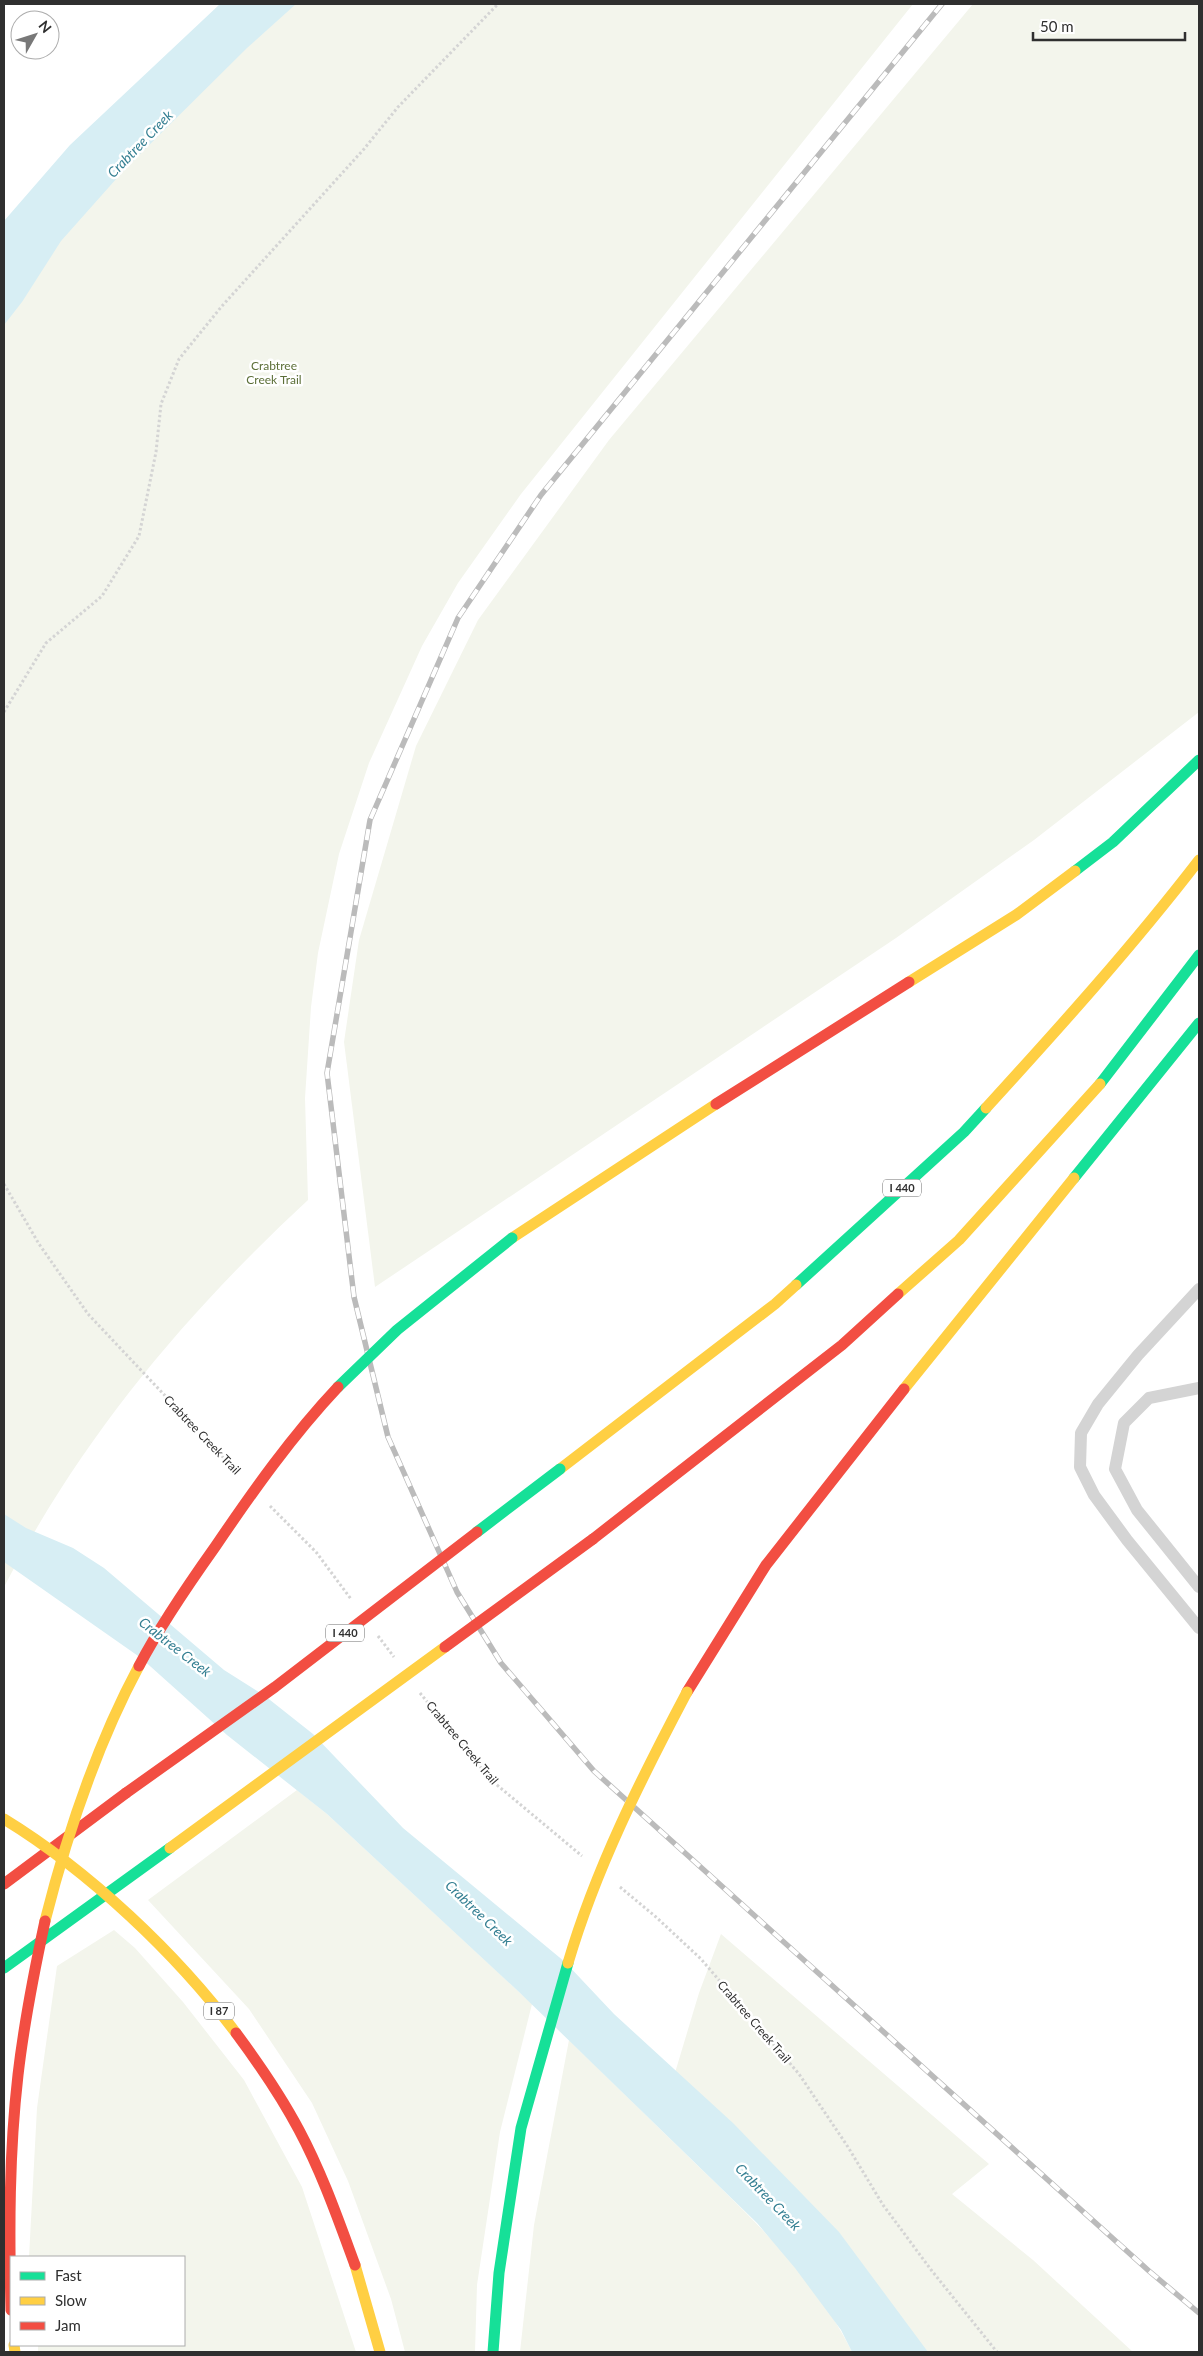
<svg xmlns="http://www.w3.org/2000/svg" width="1203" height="2356" font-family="Lato,sans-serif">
<rect width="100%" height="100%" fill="#fff"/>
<g fill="#f3f5ec">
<path d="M279,4H913L521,494L458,583L422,646L369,763L339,854L318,953L311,1007L305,1098L308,1200C184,1315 82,1437 4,1587V273Z"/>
<polygon points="973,4 1199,4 1199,712 1034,840 896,938 375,1287 344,1042 359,940 416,746 478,620 609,440"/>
<polygon points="297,1790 327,1814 532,2004 500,2132 477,2285 475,2352 405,2352 391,2299 348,2181 312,2103 249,2009 148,1900"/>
<polygon points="114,1930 135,1948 183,2002 244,2080 302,2187 356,2352 38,2352 38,2345 184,2345 184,2257 29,2257 37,2108 57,1966"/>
<polygon points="721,1934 989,2164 952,2194 1033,2260 1133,2352 890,2352 671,2086 699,1993"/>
<path d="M569,2040C612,2082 654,2123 697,2165C755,2221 816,2279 852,2352H520L534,2225Z"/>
</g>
<g fill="#d7eef4">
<polygon points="220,4 296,4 247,48 125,169 61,241 22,302 4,325 4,221 70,145"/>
<polygon points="4,1514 26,1528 73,1548 104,1568 224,1670 265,1696 313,1734 403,1828 565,1962 614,2014 733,2123 839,2232 928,2352 852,2352 841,2330 795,2268 757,2223 519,1992 327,1814 227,1735 141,1658 4,1562"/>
</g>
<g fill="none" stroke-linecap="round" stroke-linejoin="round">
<g stroke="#d4d4d4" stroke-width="3" stroke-dasharray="2.5 2.5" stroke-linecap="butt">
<polyline points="4,712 46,643 102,596 139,536 156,452 161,404 179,359 222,306 364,149 398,107 498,4"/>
<polyline points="4,1184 39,1244 88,1314 238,1473"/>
<polyline points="270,1506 316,1552 351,1599"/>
<polyline points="378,1636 394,1657"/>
<polyline points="420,1693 491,1780 582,1856"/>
<polyline points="620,1887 656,1917 701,1959 799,2074 848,2147 883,2205 932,2271 997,2352"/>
</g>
<g stroke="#d4d4d4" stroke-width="12">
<polyline points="1199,1289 1138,1355 1098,1404 1081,1433 1080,1467 1094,1495 1127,1540 1199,1628"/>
<polyline points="1199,1388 1149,1398 1124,1423 1115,1469 1137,1510 1199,1587"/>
</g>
<g stroke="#16e098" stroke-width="11">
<polyline points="1075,871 1113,842 1199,760"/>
<polyline points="1100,1084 1199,955"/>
<polyline points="1074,1178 1199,1023"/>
<polyline points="796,1285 964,1132 986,1108"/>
<polyline points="4,1968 170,1848"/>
</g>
<g stroke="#ffcf43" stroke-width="11">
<polyline points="909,982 1016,915 1075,871"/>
<path d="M986,1108C1059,1028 1132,947 1199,860"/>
<polyline points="512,1238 716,1104"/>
<polyline points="898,1294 959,1240 1100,1084"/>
<polyline points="904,1389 1074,1178"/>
<polyline points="560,1469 775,1304 796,1285"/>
<polyline points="355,2265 380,2352"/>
<polyline points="14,2345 15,2352"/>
</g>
<g stroke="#f24e42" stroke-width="11">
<polyline points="716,1104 909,982"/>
<polyline points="593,1539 842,1345 898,1294"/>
<polyline points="687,1692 766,1565 904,1389"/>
<polyline points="4,1884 126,1793"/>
</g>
<g stroke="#bbb" stroke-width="5.5">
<polyline id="rail" points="942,4 541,495 458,618 370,820 327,1073 354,1297 388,1437 457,1592 501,1663 594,1771 1149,2271 1199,2313"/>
</g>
<use href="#rail" stroke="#fff" stroke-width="4" stroke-dasharray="11" stroke-linecap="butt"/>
<g stroke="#16e098" stroke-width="11">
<polyline points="338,1387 397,1330 512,1238"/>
<polyline points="477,1532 560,1469"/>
<polyline points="493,2352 499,2273 521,2128 568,1963"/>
</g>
<g stroke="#ffcf43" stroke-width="11">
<path d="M4,1819C89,1871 177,1954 236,2033"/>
<polyline points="170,1848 445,1647"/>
<path d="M45,1921C67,1834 96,1746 139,1666"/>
<path d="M568,1963C596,1868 641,1779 687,1692"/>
</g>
<g stroke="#f24e42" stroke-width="11">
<polyline points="445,1647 593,1539"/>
<path d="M139,1666C161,1624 188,1585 215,1547C253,1491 292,1436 338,1387"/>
<polyline points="126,1793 275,1687 477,1532"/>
<path d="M236,2033C259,2064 281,2096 299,2130C322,2173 338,2219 355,2265"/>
<path d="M11,2310C9,2231 9,2153 18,2075C24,2023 34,1972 45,1921"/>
</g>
</g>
<g text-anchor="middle" stroke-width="5" stroke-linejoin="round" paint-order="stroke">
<g fill="#fff" stroke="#6d6d6d" stroke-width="1">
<rect x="883" y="1179.5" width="38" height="17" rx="4"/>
<rect x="326" y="1624.5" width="38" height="17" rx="4"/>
<rect x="204" y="2002.5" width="30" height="17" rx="4"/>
</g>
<g font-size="11" font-weight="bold" fill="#2f2f2f">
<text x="902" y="1192">I 440</text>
<text x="345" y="1637">I 440</text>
<text x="219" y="2015">I 87</text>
</g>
<g font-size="12" fill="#5c6f38" stroke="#fff">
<text x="274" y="370">Crabtree<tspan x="274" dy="14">Creek Trail</tspan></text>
</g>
<g font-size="12" fill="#2f2f2f" stroke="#fff">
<text transform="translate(202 1435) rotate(46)" y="4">Crabtree Creek Trail</text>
<text transform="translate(462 1743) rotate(50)" y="4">Crabtree Creek Trail</text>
<text transform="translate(754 2022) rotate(49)" y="4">Crabtree Creek Trail</text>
</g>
<g font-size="14" font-style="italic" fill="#347f92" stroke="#fff">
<text transform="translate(140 144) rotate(-46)" y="5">Crabtree Creek</text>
<text transform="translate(175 1647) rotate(38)" y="5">Crabtree Creek</text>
<text transform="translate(479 1913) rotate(44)" y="5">Crabtree Creek</text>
<text transform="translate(768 2197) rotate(46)" y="5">Crabtree Creek</text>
</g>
</g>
<rect width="1203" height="2356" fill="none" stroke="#2f2f2f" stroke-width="10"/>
<rect x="10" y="2256" width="175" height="90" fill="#ffffff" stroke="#acacac"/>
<rect x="20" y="2272" width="25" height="8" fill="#16e098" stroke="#acacac"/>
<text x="55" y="2281" font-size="15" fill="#2f2f2f">Fast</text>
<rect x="20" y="2297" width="25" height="8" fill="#ffcf43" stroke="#acacac"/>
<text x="55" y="2306" font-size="15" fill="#2f2f2f">Slow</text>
<rect x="20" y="2322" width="25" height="8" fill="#f24e42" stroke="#acacac"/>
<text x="55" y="2331" font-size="15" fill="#2f2f2f">Jam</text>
<g transform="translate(35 35) rotate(51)"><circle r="24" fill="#ffffff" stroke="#acacac"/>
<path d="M0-4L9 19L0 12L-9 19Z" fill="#787878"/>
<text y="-8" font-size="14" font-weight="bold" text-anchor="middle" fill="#2f2f2f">N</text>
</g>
<path d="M1033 32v8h152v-8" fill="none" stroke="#2f2f2f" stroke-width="2.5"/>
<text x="1040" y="32" font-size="15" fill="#2f2f2f" stroke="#ffffff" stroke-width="4" paint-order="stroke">50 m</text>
</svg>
